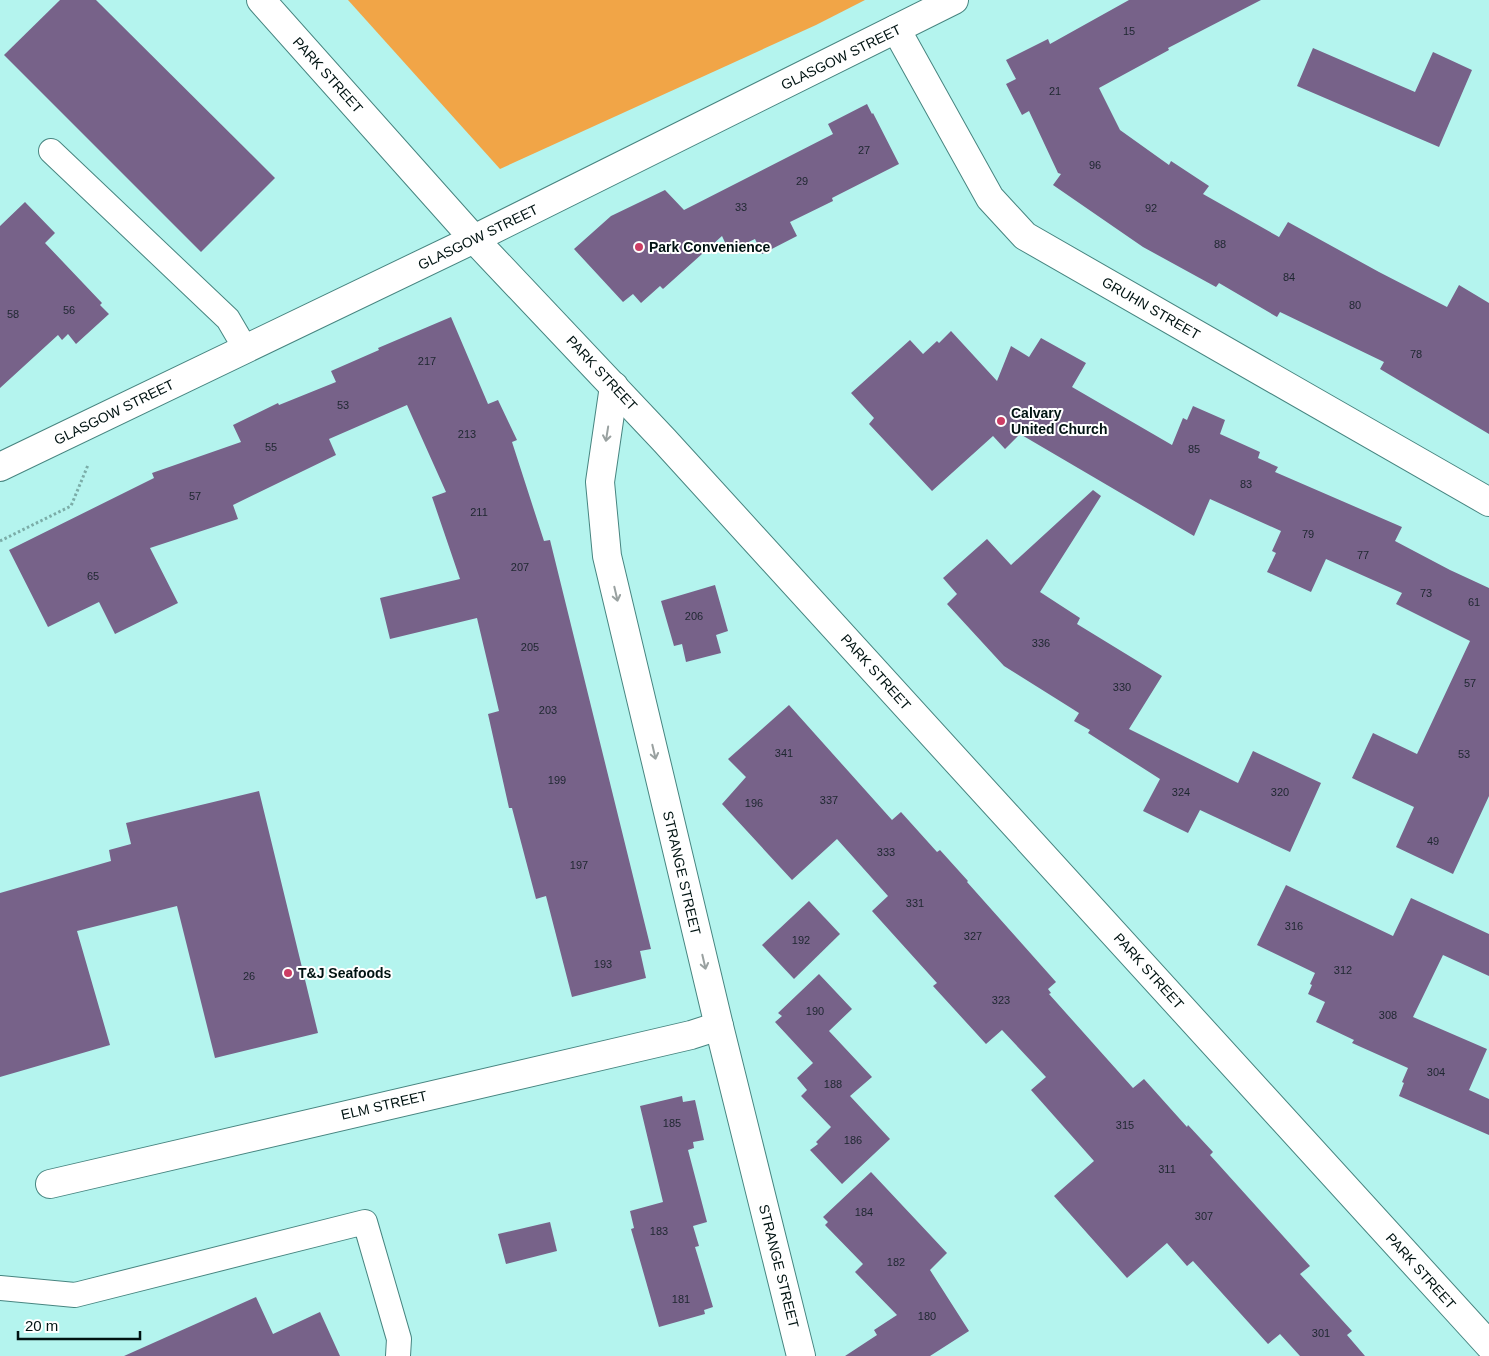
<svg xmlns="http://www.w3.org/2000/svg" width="1489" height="1356" font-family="Arial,sans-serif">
<rect width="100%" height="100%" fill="#b4f4ee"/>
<polygon fill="#f1a547" points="348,0 865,0 816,25 500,169"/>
<g fill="#776289">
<polygon points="60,0 96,0 275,178 201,252 4,55"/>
<polygon points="1129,0 1261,0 1168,48 1169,50 1099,88 1120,130 1169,165 1171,161 1209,186 1203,194 1279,237 1288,222 1379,272 1447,307 1459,285 1489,303 1489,434 1380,369 1384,362 1280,312 1277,317 1219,283 1216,287 1143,247 1053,185 1061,174 1058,173 1029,111 1022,115 1006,84 1016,79 1006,60 1048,39 1050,44"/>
<polygon points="1313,48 1415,92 1433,52 1472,70 1439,147 1297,86"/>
<polygon points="867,104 872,114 873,113 899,164 832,198 833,201 790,222 797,236 762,254 755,239 729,251 722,236 663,289 660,286 641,303 633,294 623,302 574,249 611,216 665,190 684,210 833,134 828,124"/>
<polygon points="25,202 55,233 45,243 102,303 100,305 109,314 76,344 68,334 62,340 58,335 0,388 0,226"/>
<polygon points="451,317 488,404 498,400 517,440 512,442 544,541 550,540 651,949 640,951 646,978 572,997 546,896 536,899 512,808 509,808 488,714 499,711 477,618 390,639 380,598 460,579 432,497 446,492 407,405 329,439 336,455 233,505 238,519 150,548 178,603 115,634 99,602 48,627 9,550 154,478 152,473 241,442 233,425 278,403 279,405 336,382 331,371 379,350 378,348"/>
<polygon points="951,331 997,381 1011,346 1029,357 1041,338 1086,363 1072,387 1172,445 1183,418 1187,420 1193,406 1225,420 1220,434 1260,452 1258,458 1278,467 1275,472 1402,527 1395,541 1450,570 1489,588 1489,796 1453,874 1396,847 1414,807 1352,778 1373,733 1417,754 1470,641 1396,604 1402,593 1326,559 1311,592 1267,572 1276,553 1272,551 1281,531 1210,499 1194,536 1020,434 1005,449 993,436 932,491 869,424 874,418 851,393 910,340 923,354 937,341 939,343"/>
<polygon points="1093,490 1101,496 1040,592 1080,618 1077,624 1162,676 1129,729 1238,783 1253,751 1321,783 1290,852 1200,810 1188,833 1143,811 1160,779 1088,733 1090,730 1074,721 1079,713 1004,666 947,604 957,594 943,578 987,539 1011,565"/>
<polygon points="715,585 728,631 716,635 721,653 686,662 682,644 674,646 661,601"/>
<polygon points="789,705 892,820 901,812 937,852 940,850 968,881 967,882 1056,982 1048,989 1051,993 1049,994 1133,1088 1144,1079 1187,1127 1188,1125 1213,1152 1210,1155 1310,1266 1300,1274 1352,1331 1347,1335 1365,1356 1300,1356 1280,1334 1268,1344 1193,1261 1187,1266 1167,1243 1127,1278 1054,1196 1094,1161 1031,1090 1046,1077 1002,1030 986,1044 933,986 937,983 872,911 888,896 837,839 792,880 722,804 746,777 728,759"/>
<polygon points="259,791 318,1033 215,1058 177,906 77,931 110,1045 0,1077 0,893 111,861 109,850 131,844 126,823"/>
<polygon points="1286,885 1393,936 1411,898 1489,934 1489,976 1443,955 1413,1017 1487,1049 1469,1090 1489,1099 1489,1135 1399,1096 1404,1083 1402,1082 1408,1068 1352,1043 1354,1040 1316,1022 1325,1002 1308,994 1312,985 1310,984 1315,973 1257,945"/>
<polygon points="809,901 840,934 794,979 762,945"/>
<polygon points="819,974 852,1009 829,1031 872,1077 850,1096 890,1139 842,1184 810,1150 818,1144 816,1142 831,1127 801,1096 807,1090 797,1078 813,1063 775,1022 782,1016 778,1013"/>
<polygon points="682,1096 683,1102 695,1100 704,1140 693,1142 694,1148 688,1150 707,1222 693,1226 699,1246 695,1247 713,1307 704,1310 705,1314 659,1327 631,1229 634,1228 630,1211 663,1202 640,1106"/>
<polygon points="871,1172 947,1253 930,1270 969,1331 930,1356 845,1356 877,1335 874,1330 897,1315 855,1272 863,1264 825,1225 828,1222 823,1217"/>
<polygon points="550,1222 557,1251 506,1264 498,1234"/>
<polygon points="256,1297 273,1334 320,1312 340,1356 124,1356"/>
</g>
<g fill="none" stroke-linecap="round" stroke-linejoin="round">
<g stroke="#478580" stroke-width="26">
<g id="service">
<polyline points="51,151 228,319 245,348"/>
<polyline points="0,1288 75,1295 365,1222 399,1339 398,1356"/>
</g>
</g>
<g stroke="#478580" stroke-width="30">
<g id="minor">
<polyline points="896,29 990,198 1025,236 1489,502"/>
<polyline points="474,239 954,0"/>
<polyline points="614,386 600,482 607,556 719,1026 801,1356"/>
<polyline points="50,1184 691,1035 719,1026"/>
</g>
</g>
<g stroke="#478580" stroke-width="30">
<g id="tertiary">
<polyline points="261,0 474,239 664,440 1489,1345"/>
<polyline points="0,467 474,239"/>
</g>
</g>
<polyline stroke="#7bada8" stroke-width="3" stroke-dasharray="2.5 2.5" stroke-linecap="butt" points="0,541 71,506 88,465"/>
<use href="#service" stroke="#fff" stroke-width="24"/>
<use href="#minor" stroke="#fff" stroke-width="28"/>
<use href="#tertiary" stroke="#fff" stroke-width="28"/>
</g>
<defs><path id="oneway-shaft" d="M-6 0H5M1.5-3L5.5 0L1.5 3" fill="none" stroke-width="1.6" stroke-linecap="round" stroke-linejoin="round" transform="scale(1.25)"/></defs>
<g stroke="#99a1a0">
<use href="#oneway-shaft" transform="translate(607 434) rotate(99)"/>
<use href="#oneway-shaft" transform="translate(616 594) rotate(77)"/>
<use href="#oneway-shaft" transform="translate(654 752) rotate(77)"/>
<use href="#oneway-shaft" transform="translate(704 962) rotate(77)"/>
</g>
<g fill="#cc3d64" stroke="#fff" stroke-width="2">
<circle cx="639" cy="247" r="5"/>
<circle cx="1001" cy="421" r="5"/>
<circle cx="288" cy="973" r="5"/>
</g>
<g text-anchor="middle" stroke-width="4" stroke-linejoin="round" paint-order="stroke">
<g font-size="11" fill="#1e2730">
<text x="1129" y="35">15</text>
<text x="1055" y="95">21</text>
<text x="864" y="154">27</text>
<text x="1095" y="169">96</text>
<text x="802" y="185">29</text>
<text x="741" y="211">33</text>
<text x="1151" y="212">92</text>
<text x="1220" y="248">88</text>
<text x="1289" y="281">84</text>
<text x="1355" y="309">80</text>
<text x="69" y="314">56</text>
<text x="13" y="318">58</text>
<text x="1416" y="358">78</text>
<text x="427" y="365">217</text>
<text x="343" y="409">53</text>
<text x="467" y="438">213</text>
<text x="271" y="451">55</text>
<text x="1194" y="453">85</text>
<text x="1246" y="488">83</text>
<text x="195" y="500">57</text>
<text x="479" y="516">211</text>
<text x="1308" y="538">79</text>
<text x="1363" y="559">77</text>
<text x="520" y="571">207</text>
<text x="93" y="580">65</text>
<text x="1426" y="597">73</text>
<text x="1474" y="606">61</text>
<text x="694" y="620">206</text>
<text x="1041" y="647">336</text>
<text x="530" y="651">205</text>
<text x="1470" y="687">57</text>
<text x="1122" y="691">330</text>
<text x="548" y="714">203</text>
<text x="784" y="757">341</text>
<text x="1464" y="758">53</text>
<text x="557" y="784">199</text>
<text x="1181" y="796">324</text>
<text x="1280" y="796">320</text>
<text x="829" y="804">337</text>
<text x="754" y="807">196</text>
<text x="1433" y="845">49</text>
<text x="886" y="856">333</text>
<text x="579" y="869">197</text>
<text x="915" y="907">331</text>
<text x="1294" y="930">316</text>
<text x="973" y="940">327</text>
<text x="801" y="944">192</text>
<text x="603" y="968">193</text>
<text x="1343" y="974">312</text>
<text x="249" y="980">26</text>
<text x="1001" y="1004">323</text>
<text x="815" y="1015">190</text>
<text x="1388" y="1019">308</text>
<text x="1436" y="1076">304</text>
<text x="833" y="1088">188</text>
<text x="672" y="1127">185</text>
<text x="1125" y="1129">315</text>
<text x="853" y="1144">186</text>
<text x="1167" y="1173">311</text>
<text x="864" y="1216">184</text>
<text x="1204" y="1220">307</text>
<text x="659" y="1235">183</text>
<text x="896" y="1266">182</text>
<text x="681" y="1303">181</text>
<text x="927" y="1320">180</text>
<text x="1321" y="1337">301</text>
</g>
<g font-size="14" fill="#001312" stroke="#fff">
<text transform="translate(841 57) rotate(-26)" y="5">GLASGOW STREET</text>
<text transform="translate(328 75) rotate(48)" y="5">PARK STREET</text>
<text transform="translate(478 237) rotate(-26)" y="5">GLASGOW STREET</text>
<text transform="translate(1151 308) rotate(30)" y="5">GRUHN STREET</text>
<text transform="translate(602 373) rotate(47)" y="5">PARK STREET</text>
<text transform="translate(114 412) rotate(-26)" y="5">GLASGOW STREET</text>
<text transform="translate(876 672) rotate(48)" y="5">PARK STREET</text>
<text transform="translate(682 873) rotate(77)" y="5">STRANGE STREET</text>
<text transform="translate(1149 971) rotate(48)" y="5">PARK STREET</text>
<text transform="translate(384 1105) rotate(-13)" y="5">ELM STREET</text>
<text transform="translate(779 1266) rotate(76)" y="5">STRANGE STREET</text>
<text transform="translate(1421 1271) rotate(48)" y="5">PARK STREET</text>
</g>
<g font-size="14" font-weight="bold" fill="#001312" stroke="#fff" text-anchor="start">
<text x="649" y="252">Park Convenience</text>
<text x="1011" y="418">Calvary<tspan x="1011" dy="16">United Church</tspan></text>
<text x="298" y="978">T&amp;J Seafoods</text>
</g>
</g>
<path d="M18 1331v8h122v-8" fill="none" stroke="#001312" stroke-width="2.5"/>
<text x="25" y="1331" font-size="15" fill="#001312" stroke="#ffffff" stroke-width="4" paint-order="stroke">20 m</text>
</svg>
